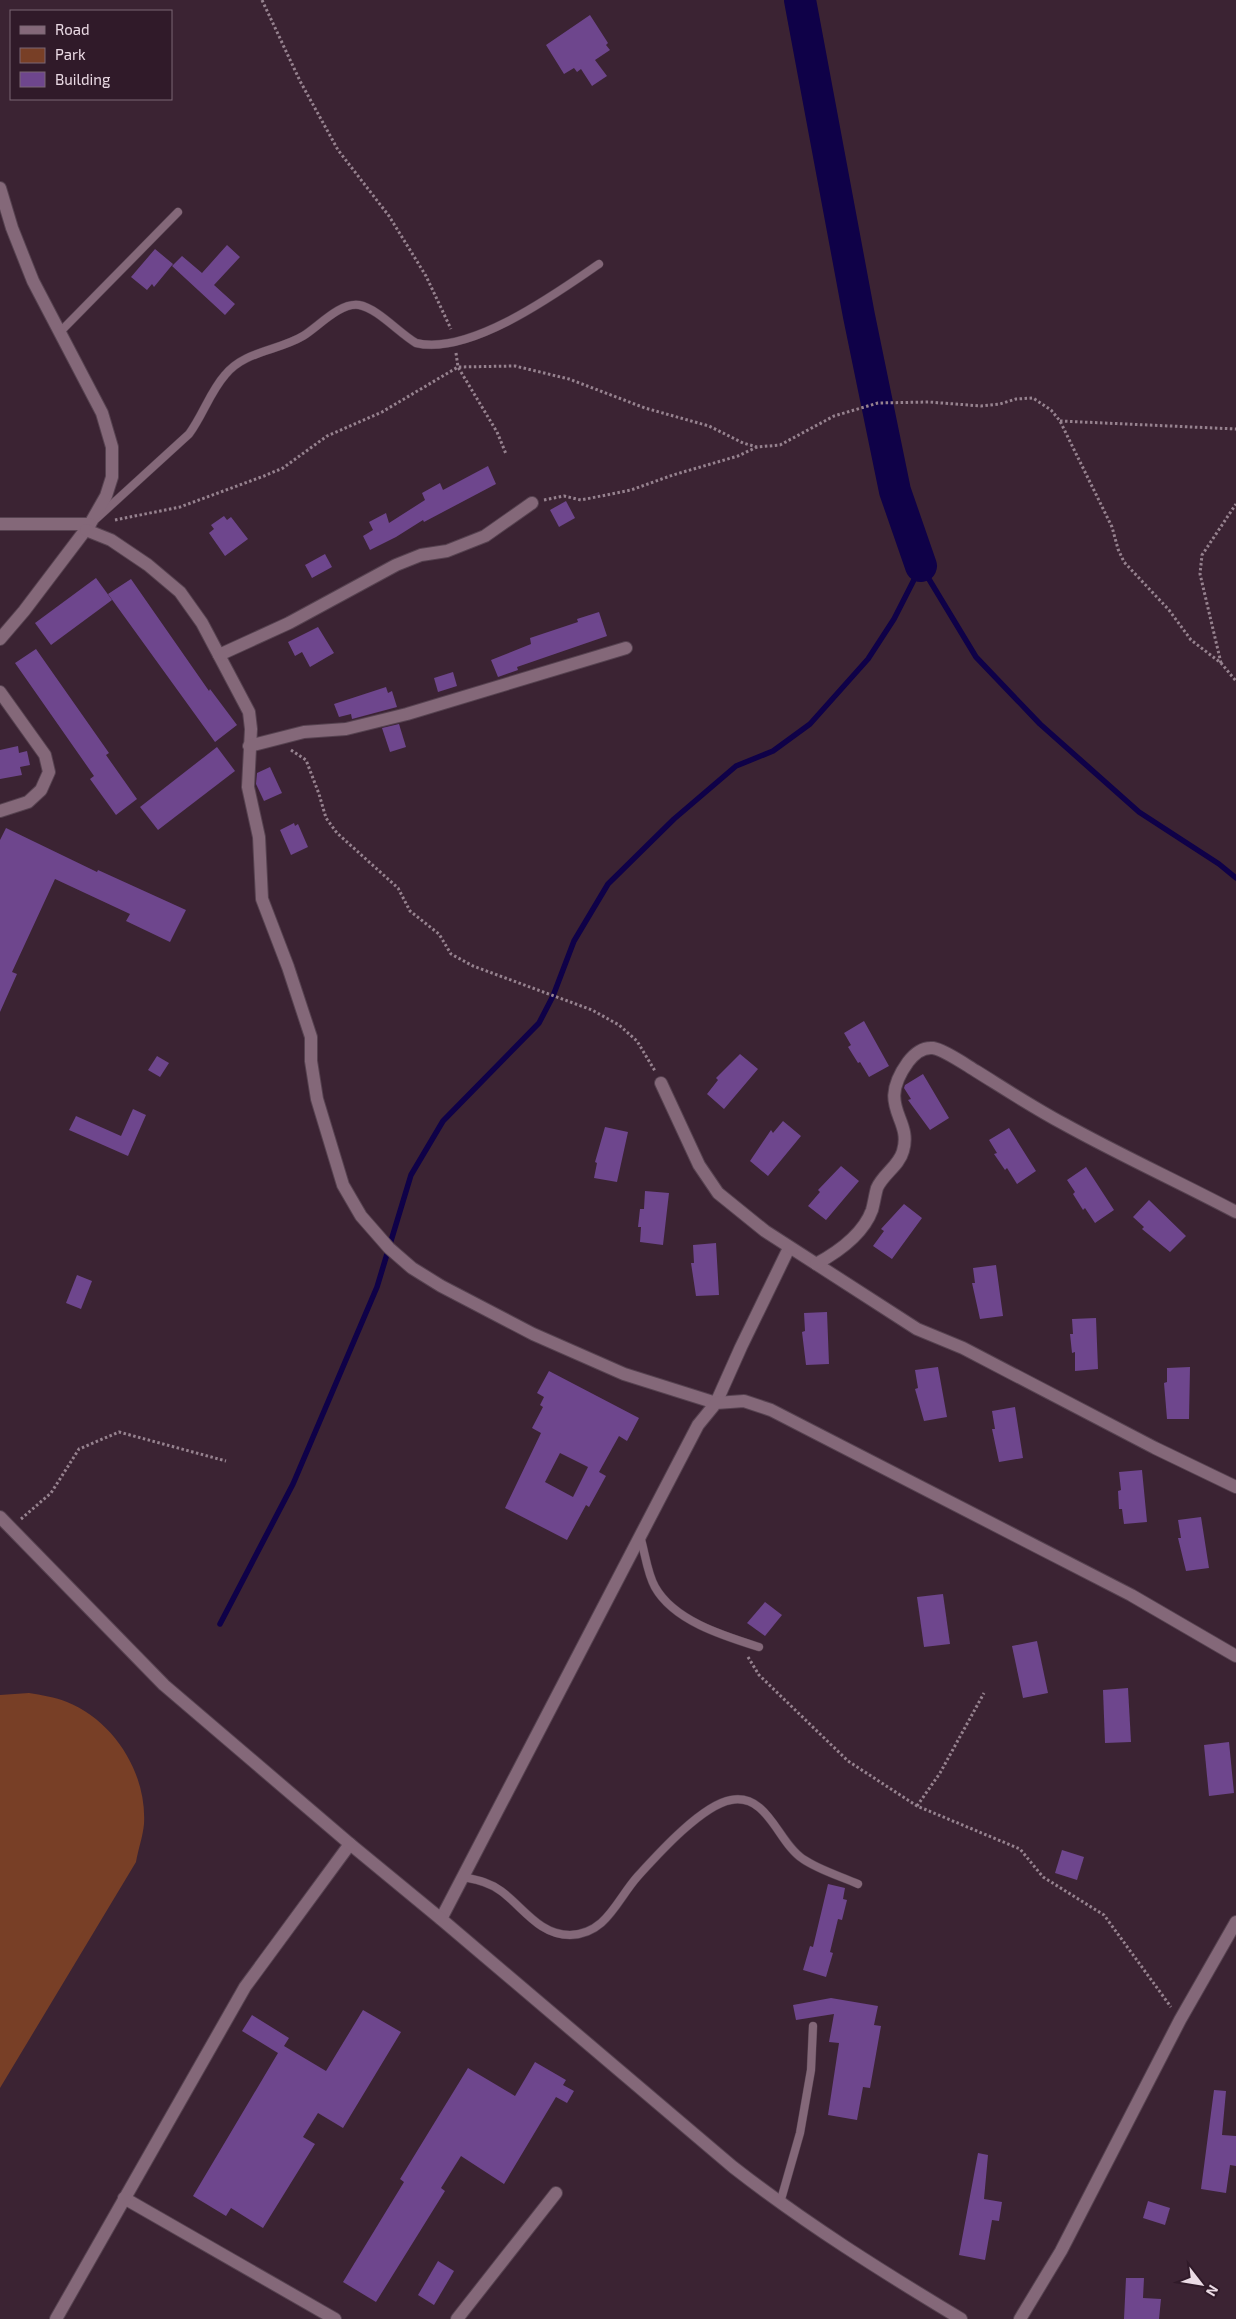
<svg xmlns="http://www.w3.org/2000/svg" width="1236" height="2319" font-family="'Exo 2',sans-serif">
<rect width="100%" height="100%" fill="#3b2333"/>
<path fill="#783f26" d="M29,1693C41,1695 55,1697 67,1702C114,1721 147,1773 144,1824C143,1836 138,1850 136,1862L0,2088V1695Z"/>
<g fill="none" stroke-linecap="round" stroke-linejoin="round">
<g stroke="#0f0148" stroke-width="5.5">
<polyline points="921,566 976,657 1040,724 1139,812 1219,864 1236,878"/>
<polyline points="220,1624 293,1484 377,1287 411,1175 443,1121 539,1023 553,996 574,941 608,884 674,819 736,766 773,751 810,724 868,659 894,619 921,566"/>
</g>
<polyline stroke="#0f0148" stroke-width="32" points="800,0 859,316 895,491 921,566"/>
</g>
<g fill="#6e468d" fill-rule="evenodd">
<polygon points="590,15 608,43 606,45 610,50 595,60 607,76 592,86 581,69 577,72 574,68 564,74 546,45"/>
<polygon points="227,245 240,257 214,285 235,304 225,315 172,266 182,256 202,273"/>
<polygon points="155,249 173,264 154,287 152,284 147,290 131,277"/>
<polygon points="488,466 496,484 424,522 423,520 396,537 370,550 363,536 373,530 369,522 386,513 389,523 425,500 422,493 440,483 443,490"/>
<polygon points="566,501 575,518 559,527 550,510"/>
<polygon points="224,516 227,520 231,517 248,539 225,556 209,533 214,529 211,525"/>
<polygon points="325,554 332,567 312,578 305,565"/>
<polygon points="96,578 112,600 51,645 35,623"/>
<polygon points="131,579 209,691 210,689 237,725 215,742 108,594"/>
<polygon points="599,612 607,636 517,667 518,670 498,677 491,660 531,644 530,638 578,622 577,619"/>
<polygon points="318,627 334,653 310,667 302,652 295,656 288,642"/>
<polygon points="36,649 109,753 106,755 137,799 116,815 90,779 94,776 15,663"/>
<polygon points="453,672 457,686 438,692 434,678"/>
<polygon points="386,687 388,693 392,691 397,707 352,719 351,714 339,717 334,704"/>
<polygon points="399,724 406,747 390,752 382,728"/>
<polygon points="18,746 19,753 27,751 30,765 20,767 22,775 0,779 0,750"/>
<polygon points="217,747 235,771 158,830 140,807"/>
<polygon points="270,767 282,793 264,801 256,784 257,773"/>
<polygon points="294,823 295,826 298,824 308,847 291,855 280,830"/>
<polygon points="6,828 97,872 98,870 186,910 170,942 126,921 130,914 55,879 12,972 17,974 0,1012 0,840"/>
<polygon points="864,1021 889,1066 869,1077 860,1062 858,1063 848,1047 851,1045 844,1033"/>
<polygon points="740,1054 758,1069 724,1109 707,1094 718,1080 716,1078"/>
<polygon points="157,1056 169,1063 160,1077 148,1070"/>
<polygon points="923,1074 949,1118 930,1130 908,1100 911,1099 904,1088 905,1085"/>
<polygon points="133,1109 146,1115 128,1156 69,1130 76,1116 121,1136"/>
<polygon points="783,1121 801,1136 768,1176 750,1161 771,1130 773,1133"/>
<polygon points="605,1127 628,1132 617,1182 594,1178 597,1163 595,1162"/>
<polygon points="1009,1128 1036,1171 1017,1184 1007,1168 1005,1170 994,1154 997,1153 989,1140"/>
<polygon points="841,1166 859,1181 826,1220 808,1206 820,1192 818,1190"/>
<polygon points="1086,1167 1114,1210 1095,1223 1085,1208 1083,1210 1073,1194 1075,1192 1067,1180"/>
<polygon points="645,1191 669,1193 663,1245 640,1242 641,1227 638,1227 640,1209 644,1209"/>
<polygon points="1149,1200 1186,1236 1170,1252 1142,1229 1144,1227 1133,1217"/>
<polygon points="904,1204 922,1218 892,1259 873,1246 884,1231 881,1229"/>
<polygon points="716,1243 719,1295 696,1296 691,1263 694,1263 693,1245"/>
<polygon points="996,1265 1003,1316 980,1319 972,1283 975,1283 973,1268"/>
<polygon points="77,1275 92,1281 81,1309 66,1303"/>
<polygon points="827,1312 829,1364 806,1365 802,1332 805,1331 804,1313"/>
<polygon points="1096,1318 1098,1369 1075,1371 1075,1352 1072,1353 1070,1334 1073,1334 1072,1319"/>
<polygon points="938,1367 947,1417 924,1421 915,1389 918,1388 915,1370"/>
<polygon points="1190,1367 1189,1419 1167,1419 1164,1383 1167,1382 1167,1368"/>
<path d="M549,1371L639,1418L627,1441L619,1436L599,1472L606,1476L589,1507L586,1505L567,1540L505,1508L541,1433L532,1428L543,1407L540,1405L544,1397L537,1393ZM560,1453L588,1467L573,1497L545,1482Z"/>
<polygon points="1015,1407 1023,1458 999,1462 992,1429 995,1429 992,1411"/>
<polygon points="1142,1470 1147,1522 1124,1524 1122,1509 1119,1509 1118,1491 1121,1490 1119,1472"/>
<polygon points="1201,1517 1209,1568 1186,1571 1178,1538 1181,1538 1178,1520"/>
<polygon points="943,1594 950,1644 924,1647 917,1597"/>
<polygon points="765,1602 782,1615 765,1636 747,1623"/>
<polygon points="1037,1641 1048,1693 1023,1698 1012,1646"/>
<polygon points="1128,1688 1131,1742 1105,1743 1103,1690"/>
<polygon points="1229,1742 1234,1793 1209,1796 1204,1745"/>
<polygon points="1062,1850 1084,1857 1077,1880 1055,1873"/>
<polygon points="828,1884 845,1888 843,1899 847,1900 842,1920 838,1919 830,1952 833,1953 826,1977 803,1970 810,1946 813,1947"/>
<polygon points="831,1998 878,2006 874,2025 881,2026 870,2088 863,2087 857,2120 828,2115 839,2043 829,2042 834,2014 796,2020 793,2005"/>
<polygon points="363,2010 401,2032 343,2128 318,2113 303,2137 315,2144 263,2228 231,2208 226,2216 193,2196 278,2053 242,2031 252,2015 289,2038 284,2046 326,2071"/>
<polygon points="535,2062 566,2080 563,2085 574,2091 567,2103 556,2097 504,2184 461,2156 441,2188 445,2191 376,2302 343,2282 404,2182 400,2179 468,2068 515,2096"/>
<polygon points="1214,2090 1226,2091 1222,2135 1236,2136 1236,2166 1230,2165 1226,2193 1201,2189"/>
<polygon points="978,2153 988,2155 984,2199 1002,2202 999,2221 992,2220 985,2260 959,2255"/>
<polygon points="1148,2201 1170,2208 1165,2225 1143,2218"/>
<polygon points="438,2261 454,2271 434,2305 418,2295"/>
<polygon points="1126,2278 1144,2278 1143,2298 1161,2299 1159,2319 1124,2319"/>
</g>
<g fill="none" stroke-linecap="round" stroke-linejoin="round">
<g stroke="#564250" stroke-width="9">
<g id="lane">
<polyline points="59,333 178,212"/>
<path d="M97,518L189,434C203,415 210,392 225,375C244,351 278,351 303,336C318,327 340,302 359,305C377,308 399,333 416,343C470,356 557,293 599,264"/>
<path d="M640,1536C645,1552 647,1573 655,1587C674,1621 724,1636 759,1647"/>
<path d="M463,1877C477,1880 489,1882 501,1891C523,1907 539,1935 570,1935C607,1934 617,1899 638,1876C658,1854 702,1805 731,1800C768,1793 778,1843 803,1859C819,1870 840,1876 858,1884"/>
<polyline points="780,2203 800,2133 811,2070 813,2026"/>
</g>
</g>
<g stroke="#564250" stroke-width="14">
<g id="street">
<polyline points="0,188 12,228 33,281 102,413 112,447 112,477 106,496 90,524 24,611 0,639"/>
<polyline points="0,524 90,524"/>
<polyline points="86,530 111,540 148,565 180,592 202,623 249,712 251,729 248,787 259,837 262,899 288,967 311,1037 311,1061 317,1099 343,1185 361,1216 389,1248 412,1268 441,1286 533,1334 624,1374 716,1403 741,1347 789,1248"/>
<polyline points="219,655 289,623 396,565 421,555 447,551 485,536 532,503"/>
<polyline points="0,692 45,755 49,772 41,790 28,802 0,811"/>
<polyline points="249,746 304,732 346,729 407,714 626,648"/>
<polyline points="661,1083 699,1165 718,1193 765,1231 917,1329 963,1348 1155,1448 1236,1487"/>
<path d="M816,1264C838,1252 863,1235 872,1210C874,1203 875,1195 877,1188C883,1174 899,1166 903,1151C913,1117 875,1108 908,1062C914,1054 923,1047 933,1048C945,1050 966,1065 976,1071C1005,1089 1034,1108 1064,1124C1120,1155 1179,1182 1236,1212"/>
<polyline points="441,1919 698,1425 716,1403 744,1401 771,1410 1131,1595 1236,1656"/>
<polyline points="124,2198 335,2319"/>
<polyline points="56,2319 245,1987 350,1844"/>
<polyline points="457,2319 556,2193"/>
<polyline points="1020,2319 1061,2251 1180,2020 1236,1922"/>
</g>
</g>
<g stroke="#564250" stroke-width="14">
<path id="secondary" d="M0,1517L164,1685L350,1844L441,1919L733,2167C806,2224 883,2272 961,2319"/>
</g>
<g stroke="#96828f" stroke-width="3" stroke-dasharray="2.5 2.5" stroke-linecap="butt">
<polyline points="262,0 300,81 338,150 389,216 426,276 451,329"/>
<polyline points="456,353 458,367 497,432 506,454"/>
<polyline points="1060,421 1236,429"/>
<polyline points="544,500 564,496 581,500 631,490 673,475 738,456 757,447"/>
<polyline points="115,520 180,507 264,476 283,468 327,436 382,412 458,367 515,366 569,379 645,408 709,426 743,443 757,447 780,445 834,416 878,403 929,402 981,406 1000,404 1016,399 1033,398 1051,410 1060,421 1112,527 1118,549 1124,562 1169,610 1191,640 1221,663 1236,681"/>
<polyline points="1221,663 1200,574 1202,555 1236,504"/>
<polyline points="291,750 306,760 319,794 326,818 337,833 398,888 410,911 439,934 451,954 473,966 592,1010 619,1025 637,1041 655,1071"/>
<polyline points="21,1519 51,1493 79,1449 119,1432 226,1461"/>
<polyline points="748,1657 759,1675 848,1761 917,1806 1020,1849 1043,1877 1104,1915 1171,2007"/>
<polyline points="917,1806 940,1773 984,1693"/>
</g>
<use href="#lane" stroke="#846879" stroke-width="8"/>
<use href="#street" stroke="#846879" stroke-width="12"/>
<use href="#secondary" stroke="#846879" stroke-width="12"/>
</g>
<rect x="10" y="10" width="162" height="90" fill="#301a29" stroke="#7b6774"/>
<rect x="20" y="26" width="25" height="8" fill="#846879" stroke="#7b6774"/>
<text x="55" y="35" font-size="15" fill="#ebdbe5">Road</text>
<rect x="20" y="48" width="25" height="15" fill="#783f26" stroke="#7b6774"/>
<text x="55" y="60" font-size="15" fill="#ebdbe5">Park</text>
<rect x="20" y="72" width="25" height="15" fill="#6e468d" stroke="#7b6774"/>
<text x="55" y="85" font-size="15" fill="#ebdbe5">Building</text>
<g transform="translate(1201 2284) rotate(121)" stroke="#301a29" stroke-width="4" paint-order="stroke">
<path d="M0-4L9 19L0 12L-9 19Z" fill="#ebdbe5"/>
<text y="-8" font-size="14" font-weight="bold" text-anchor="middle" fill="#ebdbe5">N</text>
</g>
</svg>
